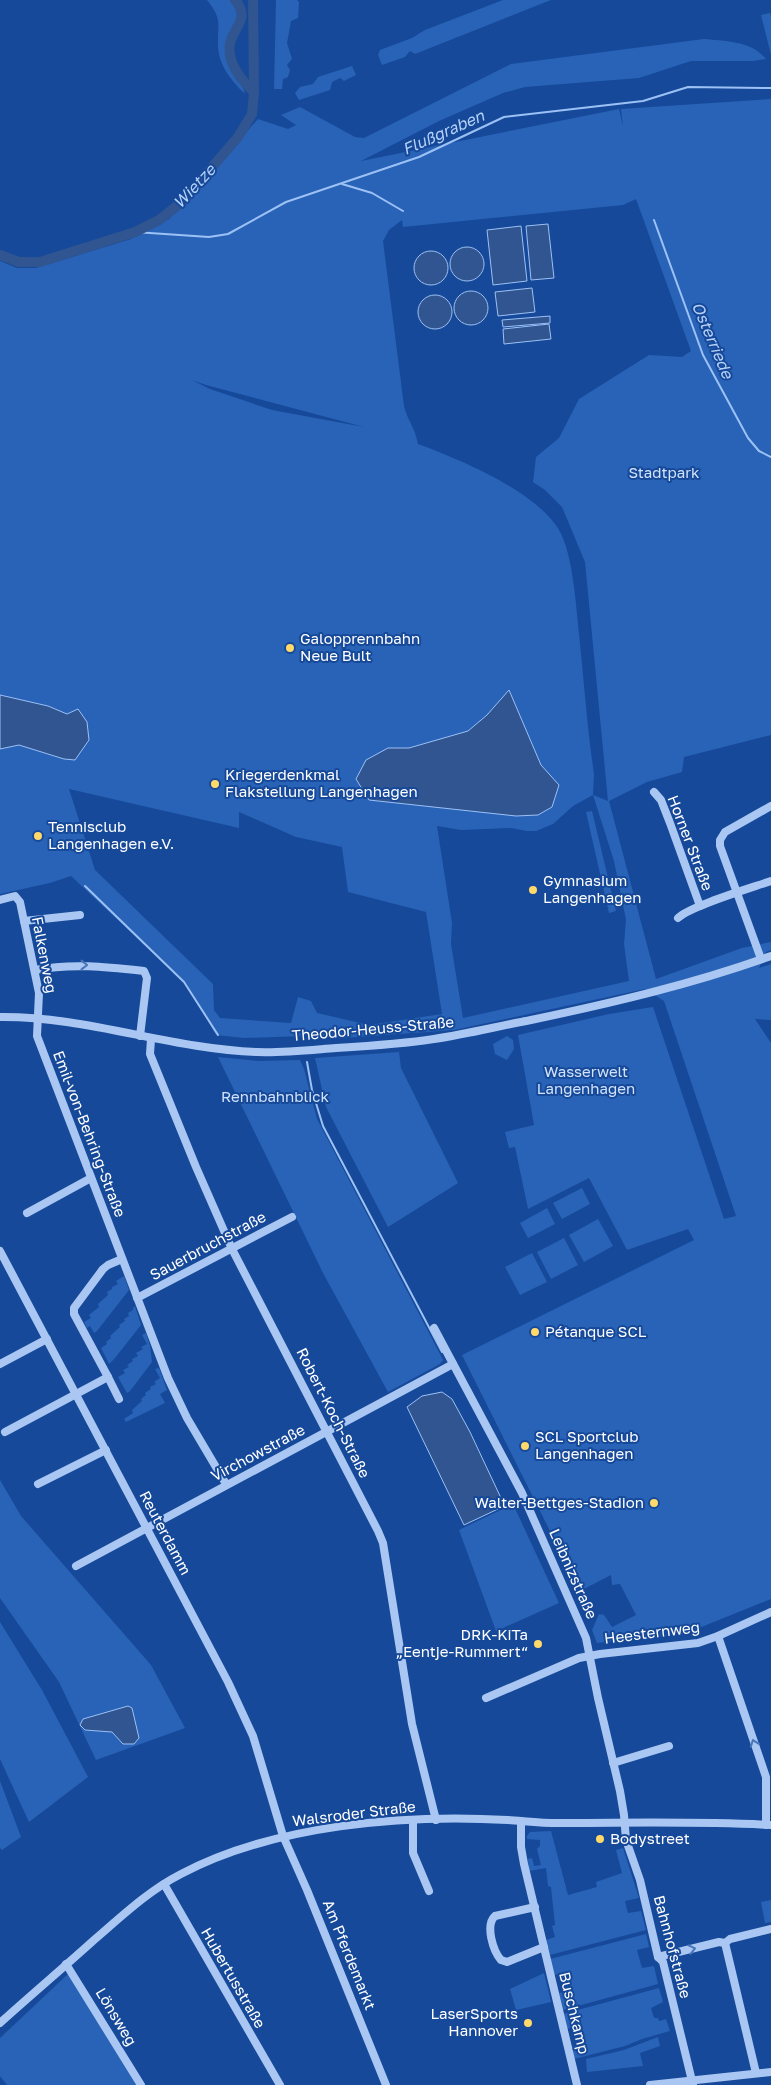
<svg xmlns="http://www.w3.org/2000/svg" width="771" height="2085" font-family="'Golos Text',sans-serif">
<rect width="100%" height="100%" fill="#164999"/>
<g fill="#2963b7" fill-rule="evenodd">
<path d="M207,0H230C243,15 235,20 229,35C227,40 226,50 227,55C228,69 243,80 245,94C231,80 218,65 218,44C218,22 222,19 207,0Z"/>
<polygon points="276,0 297,0 299,2 298,18 291,21 287,43 292,59 287,65 290,70 288,77 283,79 282,89 274,89"/>
<polygon points="503,0 551,0 415,54 410,51 405,57 382,65 378,55 380,50 412,38 425,30"/>
<polygon points="770,13 771,17 771,55 761,15"/>
<path d="M704,39C725,41 752,41 766,59L753,61H691L639,78L525,87L503,93L439,121L361,161L619,109L623,127L621,109L771,99V735L684,757L682,772L647,782L609,801L656,979L742,948L771,942V950L766,952L759,968L771,964V1020L755,1019L771,1043V1599L684,1634L597,1643L592,1630L599,1614L604,1615L612,1627L636,1615L620,1584L612,1585L611,1575L580,1591L462,1355L694,1240L688,1229L627,1250L589,1178L528,1209L515,1147L509,1148L505,1132L534,1125L518,1035L609,1014L653,1007L724,1219L736,1216L664,1001L645,989L454,1030L343,1038L332,1035L244,1038L216,1035L187,985L71,876L50,883L0,894V749L19,745L38,751L67,714L48,706L0,695V261L17,268H36L131,239L169,219L258,119L288,129L296,125L281,115L300,107L355,137L364,138L511,64ZM636,199L691,351L682,357L649,355L579,399L559,438L536,457L533,482L545,490L562,507L585,562L608,801L593,795L594,774C587,727 584,681 579,634C576,605 573,554 559,530C536,491 459,459 418,444C415,427 408,422 404,406L383,241L389,230L402,220L403,227L623,205ZM192,380L206,385L364,427L272,410L210,389ZM69,789L239,828V812L296,837L342,847L348,892L426,912L442,1014L369,1025L317,1013L311,1001L298,997L291,1023L220,1018L214,1010L213,984L95,870ZM593,795L614,861L626,920L624,944L629,981L463,1018L451,944L452,923L437,826L461,830L511,828L527,831H536L553,824L573,806Z"/>
<polygon points="352,66 356,75 344,81 340,78 332,82 330,90 299,100 295,93 300,87 313,84 318,77"/>
<polygon points="592,811 616,911 609,913 586,812"/>
<polygon points="507,1036 513,1040 514,1049 507,1060 495,1054 493,1044"/>
<polygon points="399,1052 401,1068 458,1183 388,1227 326,1107 315,1058"/>
<polygon points="218,1057 259,1061 300,1060 304,1069 317,1119 440,1354 443,1360 440,1364 388,1392 323,1273"/>
<polygon points="582,1188 590,1204 562,1219 553,1203"/>
<polygon points="547,1208 555,1224 528,1238 520,1223"/>
<polygon points="598,1219 613,1246 584,1262 569,1235"/>
<polygon points="564,1238 578,1265 551,1279 537,1252"/>
<polygon points="532,1253 547,1282 520,1295 505,1267"/>
<polygon points="124,1276 129,1290 97,1331 94,1333 90,1326 87,1328 84,1322 91,1318 89,1315 99,1307 98,1304 108,1295 107,1292 112,1289 112,1287 118,1284 116,1281"/>
<polygon points="135,1306 141,1325 115,1358 109,1364 101,1348 107,1344 106,1342 111,1338 110,1336 120,1327 119,1325 125,1321 124,1319 129,1316 128,1313 133,1310 133,1308"/>
<polygon points="146,1333 150,1346 152,1362 130,1391 127,1393 118,1377 125,1373 123,1370 129,1367 127,1365 133,1361 132,1359 138,1356 136,1353 143,1349 141,1347 147,1344 142,1335"/>
<polygon points="159,1368 167,1390 160,1394 165,1403 126,1422 124,1419 133,1413 132,1410 142,1401 141,1399 146,1395 145,1393 151,1389 150,1387 156,1384 154,1382 160,1378 155,1369"/>
<polygon points="0,1480 21,1516 151,1665 185,1728 96,1760 59,1682 0,1598"/>
<polygon points="513,1504 559,1603 496,1631 459,1530"/>
<polygon points="0,1622 42,1690 88,1777 29,1822 0,1759"/>
<polygon points="0,1781 21,1837 2,1850 0,1848"/>
<polygon points="551,1831 568,1895 597,1887 596,1882 622,1873 616,1850 623,1848 639,1898 625,1901 628,1913 641,1911 646,1930 550,1955 546,1940 555,1937 552,1926 555,1925 551,1887 548,1886 546,1868 529,1871 528,1859 532,1858 534,1866 541,1865 537,1849 540,1846 540,1840 527,1839 527,1836 530,1832"/>
<polygon points="771,1900 771,1922 765,1923 761,1902"/>
<polygon points="646,1934 649,1947 637,1950 642,1968 654,1966 658,1984 563,2010 559,1993 568,1991 564,1973 554,1975 550,1959"/>
<polygon points="544,1973 551,2002 516,2010 510,1989"/>
<polygon points="68,1974 137,2085 7,2085 0,2076 0,2038"/>
<polygon points="659,1988 663,2002 651,2008 654,2018 658,2018 659,2021 666,2019 670,2031 642,2039 625,2046 574,2059 571,2047 582,2044 578,2030 573,2031 572,2027 567,2029 563,2014"/>
<polygon points="658,2037 660,2046 640,2053 643,2066 587,2072 586,2059 624,2050"/>
</g>
<g fill="#305590" stroke="#9cc1f5">
<polygon points="548,224 554,278 531,280 526,226"/>
<polygon points="521,226 527,281 493,285 487,230"/>
<circle cx="467" cy="264" r="17"/>
<circle cx="431" cy="268" r="17"/>
<polygon points="532,288 535,312 498,316 495,292"/>
<circle cx="471" cy="308" r="17"/>
<circle cx="435" cy="312" r="17"/>
<polygon points="550,316 550,323 503,327 502,320"/>
<polygon points="549,324 551,339 504,344 503,329"/>
<polygon points="509,690 541,765 559,785 552,807 538,815 516,816 369,800 356,779 366,760 388,748 409,748 468,731 487,715"/>
<polygon points="0,695 48,706 67,714 78,709 87,722 89,740 75,760 64,759 19,745 0,749"/>
<polygon points="442,1392 452,1399 470,1432 501,1498 498,1509 464,1525 407,1407 422,1396"/>
<polygon points="128,1706 132,1708 139,1738 134,1744 123,1744 112,1732 85,1730 80,1725 83,1719"/>
</g>
<g fill="none" stroke-linecap="round" stroke-linejoin="round">
<g stroke="#9cc1f5" stroke-width="2">
<polyline points="342,184 372,193 403,211"/>
<polyline points="654,220 703,355 748,438 759,451 771,457"/>
<polyline points="135,232 209,237 228,234 286,202 419,157 504,117 643,101 688,87 771,88"/>
<polyline points="85,886 184,982 218,1035"/>
<polyline points="307,1062 312,1090 323,1126 442,1352"/>
</g>
<g stroke="#305590" stroke-width="10">
<path d="M235,0C251,19 233,27 230,44C227,63 240,79 254,92"/>
<polyline points="0,255 19,262 40,262 135,232 159,220 182,202 238,137 252,114 254,92 253,0"/>
</g>
<g stroke="#a9c7f2" stroke-width="8">
<polyline points="654,792 661,800 670,823 700,906"/>
<polyline points="0,900 15,896 20,902 39,993 37,1036 168,1378 187,1418 226,1484"/>
<path d="M678,918C690,906 751,888 771,881"/>
<polyline points="24,921 80,915"/>
<polyline points="761,959 720,846 720,840 725,832 771,806"/>
<path d="M35,970C72,963 107,967 144,971L147,978L140,1036"/>
<path d="M0,1017C87,1016 170,1049 257,1052C283,1053 310,1050 336,1048C369,1046 402,1044 434,1039C467,1034 499,1026 531,1020C612,1003 693,984 771,956"/>
<polyline points="151,1039 150,1054 196,1167 232,1249 378,1531 383,1543 412,1724 436,1820"/>
<polyline points="27,1213 91,1178"/>
<polyline points="0,1251 228,1682 253,1736 283,1836 307,1890 386,2085"/>
<polyline points="137,1298 292,1217"/>
<polyline points="434,1328 522,1493 586,1638 598,1698 620,1791 624,1815 626,1840 640,1880 658,1957 663,1962 693,2085"/>
<polyline points="0,1364 47,1339"/>
<polyline points="108,1377 119,1399"/>
<polyline points="5,1432 108,1377 74,1314 74,1308 103,1269 108,1265 122,1259"/>
<polyline points="38,1484 106,1450"/>
<polyline points="76,1566 453,1364"/>
<polyline points="718,1636 766,1777 766,1825"/>
<polyline points="486,1698 579,1658 600,1654 698,1643 718,1636 771,1612"/>
<polyline points="613,1763 669,1746"/>
<polyline points="413,1820 413,1853 429,1891"/>
<polyline points="521,1821 521,1847 524,1864 577,2085"/>
<polyline points="164,1884 280,2085"/>
<path d="M535,1907L495,1916C485,1925 493,1951 501,1960L507,1962L544,1947"/>
<polyline points="725,1943 756,2073"/>
<polyline points="658,1957 719,1942 725,1943 730,1939 771,1929"/>
<polyline points="66,1964 141,2085"/>
<path d="M0,2023C31,1995 63,1968 94,1940C122,1916 148,1891 181,1874C274,1825 403,1814 508,1820C524,1821 541,1823 558,1823C629,1823 700,1821 771,1825"/>
<polyline points="650,2085 771,2072"/>
</g>
</g>
<defs><path id="oneway-chevron" d="M-2-3.5L2.5 0L-2 3.5" fill="none" stroke-width="1.6" stroke-linecap="round" stroke-linejoin="round" transform="scale(1.25)"/></defs>
<g stroke="#4975b8">
<use href="#oneway-chevron" transform="translate(84 965)"/>
<use href="#oneway-chevron" transform="translate(754 1743) rotate(-110)"/>
<use href="#oneway-chevron" transform="translate(692 1949) rotate(-13)"/>
</g>
<g fill="#ffda6b" stroke="#164999" stroke-width="2">
<circle cx="290" cy="648" r="5"/>
<circle cx="215" cy="784" r="5"/>
<circle cx="38" cy="836" r="5"/>
<circle cx="533" cy="890" r="5"/>
<circle cx="535" cy="1332" r="5"/>
<circle cx="525" cy="1446" r="5"/>
<circle cx="654" cy="1503" r="5"/>
<circle cx="538" cy="1644" r="5"/>
<circle cx="600" cy="1839" r="5"/>
<circle cx="528" cy="2023" r="5"/>
</g>
<g text-anchor="middle" stroke-width="4" stroke-linejoin="round" paint-order="stroke">
<g font-size="15" fill="#d1e3fc" stroke="#164999">
<text x="664" y="478">Stadtpark</text>
<text x="586" y="1077">Wasserwelt<tspan x="586" dy="17">Langenhagen</tspan></text>
<text x="275" y="1102">Rennbahnblick</text>
</g>
<g font-size="15" fill="#fff" stroke="#164999" text-anchor="start">
<text x="300" y="644">Galopprennbahn<tspan x="300" dy="17">Neue Bult</tspan></text>
<text x="225" y="780">Kriegerdenkmal<tspan x="225" dy="17">Flakstellung Langenhagen</tspan></text>
<text x="48" y="832">Tennisclub<tspan x="48" dy="17">Langenhagen e.V.</tspan></text>
<text x="543" y="886">Gymnasium<tspan x="543" dy="17">Langenhagen</tspan></text>
<text x="545" y="1337">Pétanque SCL</text>
<text x="535" y="1442">SCL Sportclub<tspan x="535" dy="17">Langenhagen</tspan></text>
<text x="644" y="1508" text-anchor="end">Walter-Bettges-Stadion</text>
<text x="528" y="1640" text-anchor="end">DRK-KiTa<tspan x="528" dy="17">„Eentje-Rummert“</tspan></text>
<text x="610" y="1844">Bodystreet</text>
<text x="518" y="2019" text-anchor="end">LaserSports<tspan x="518" dy="17">Hannover</tspan></text>
</g>
<g font-size="15" fill="#fff" stroke="#164999">
<text transform="translate(690 843) rotate(69)" y="5">Horner Straße</text>
<text transform="translate(44 955) rotate(79)" y="5">Falkenweg</text>
<text transform="translate(373 1029) rotate(-5)" y="5">Theodor-Heuss-Straße</text>
<text transform="translate(89 1134) rotate(69)" y="5">Emil-von-Behring-Straße</text>
<text transform="translate(208 1246) rotate(-28)" y="5">Sauerbruchstraße</text>
<text transform="translate(333 1413) rotate(63)" y="5">Robert-Koch-Straße</text>
<text transform="translate(258 1453) rotate(-28)" y="5">Virchowstraße</text>
<text transform="translate(165 1533) rotate(62)" y="5">Reuterdamm</text>
<text transform="translate(573 1574) rotate(66)" y="5">Leibnizstraße</text>
<text transform="translate(652 1633) rotate(-7)" y="5">Heesternweg</text>
<text transform="translate(354 1814) rotate(-7)" y="5">Walsroder Straße</text>
<text transform="translate(672 1947) rotate(75)" y="5">Bahnhofstraße</text>
<text transform="translate(349 1955) rotate(68)" y="5">Am Pferdemarkt</text>
<text transform="translate(233 1978) rotate(60)" y="5">Hubertusstraße</text>
<text transform="translate(574 2013) rotate(76)" y="5">Buschkamp</text>
<text transform="translate(116 2017) rotate(59)" y="5">Lönsweg</text>
</g>
<g font-size="16" font-style="italic" fill="#b6d2f9" stroke="#164999">
<text transform="translate(443 132) rotate(-24)" y="6">Flußgraben</text>
<text transform="translate(194 186) rotate(-47)" y="6">Wietze</text>
<text transform="translate(713 340) rotate(67)" y="6">Osterriede</text>
</g>
</g>
</svg>
